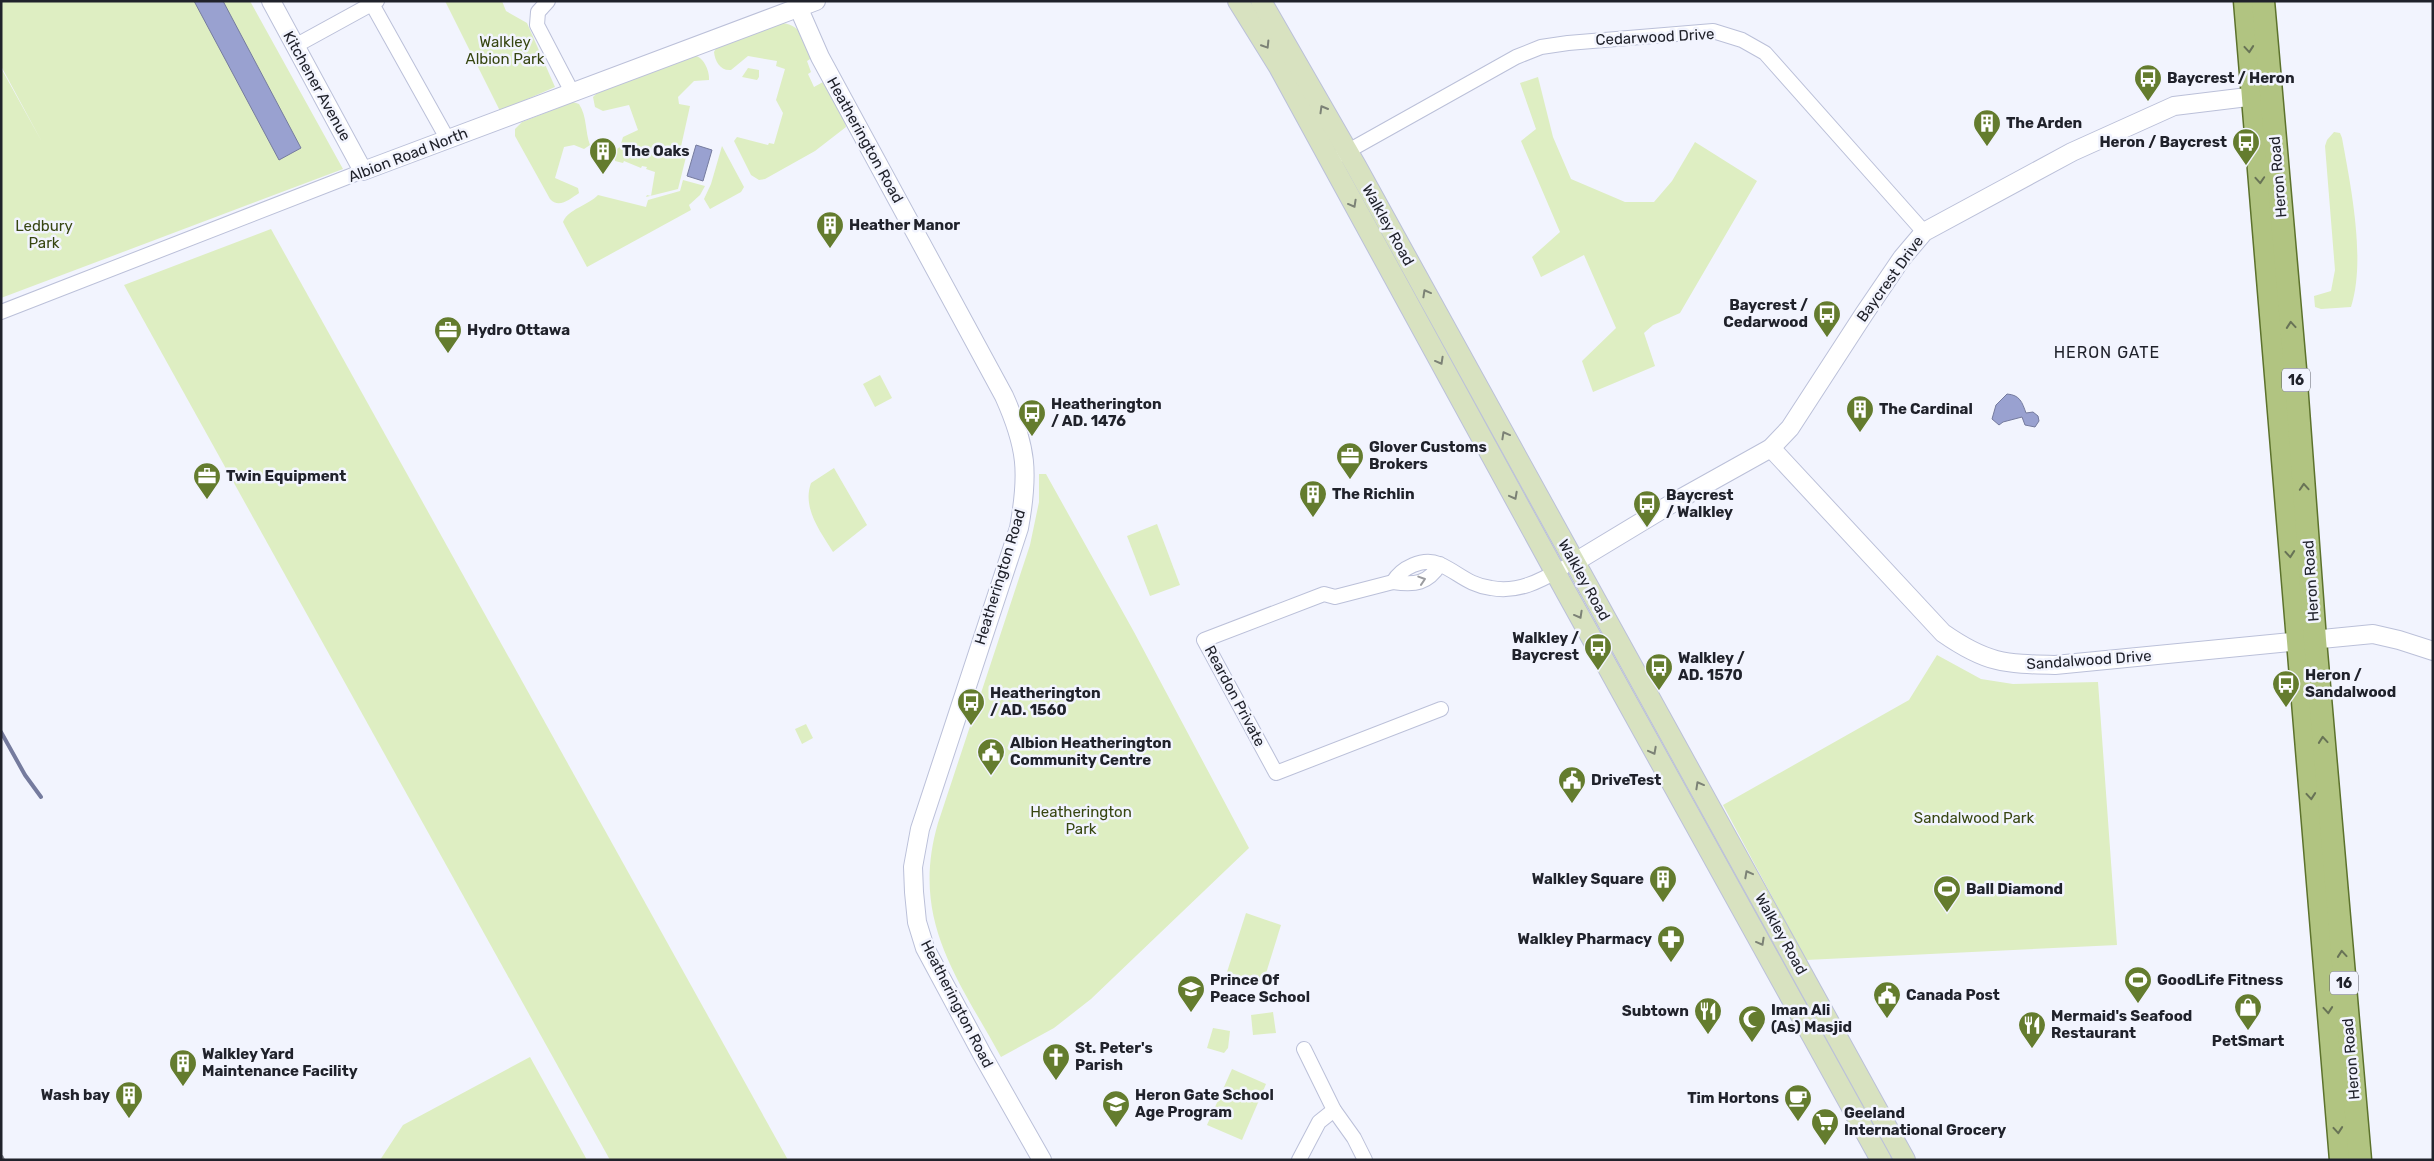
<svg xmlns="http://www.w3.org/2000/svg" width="2434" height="1161" font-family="Rubik,sans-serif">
<rect width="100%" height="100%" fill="#f2f4fe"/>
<g fill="#deeec2">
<polygon points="1,1 250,1 343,169 1,298 1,68 42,142 1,66"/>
<polygon points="445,1 502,1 506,11 527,23 555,87 500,111"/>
<path d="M783,23C803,26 805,42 812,58L807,61L811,72L808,74L814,87L823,82L845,121L846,127L815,151L765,179L759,180L751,175L734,141L737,137L768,145L769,143L774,144L783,113L776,100L785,69L776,66L777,61L748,56L731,70C720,71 715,61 714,52L716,48Z"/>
<path d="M696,56C704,58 710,72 709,80L694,81L678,97L679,104L690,106L680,151L687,153L678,189L646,197L647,195L651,196L655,172L646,169L647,167L642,166L641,168L624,161L623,163L615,161L614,151L620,147L623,137L638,130L629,105L603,111L595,107L593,97L597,93Z"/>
<polygon points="748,68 759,70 759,77 757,80 742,77"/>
<polygon points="1538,77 1553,137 1571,179 1625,202 1654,202 1672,181 1695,142 1757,181 1680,313 1653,325 1644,333 1655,366 1593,392 1582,361 1616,328 1584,255 1541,277 1532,257 1560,232 1521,141 1536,129 1520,83"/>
<path d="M573,102L579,104C587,116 585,131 590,145L584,149L574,145L564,147L555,178L578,188L579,193C570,199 559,209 550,199L515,136V129L522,122Z"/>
<path d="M2334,132L2340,133L2342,138C2351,187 2366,260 2351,307L2321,309L2315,307L2314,296L2331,291L2335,270L2325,146L2327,140Z"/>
<polygon points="722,146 744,187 741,192 710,209 704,199 711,184"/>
<path d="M683,180L705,186L700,195L689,205L691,210L587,267L565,226L563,222C568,209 589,205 598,195L646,207L648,200L680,191Z"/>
<polygon points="271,229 788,1160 610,1160 124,285"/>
<polygon points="880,375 892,398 875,407 863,384"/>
<path d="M834,468L867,525L833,552C820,531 802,508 811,483Z"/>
<path d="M1039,474H1046L1134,632L1249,848L1091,999L1054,1028L1001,1057C957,977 910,919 938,823L1030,545L1039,502Z"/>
<polygon points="1157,524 1180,585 1150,596 1127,536"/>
<polygon points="1937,655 1981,679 2013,684 2098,682 2117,945 1806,960 1723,805 1909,700"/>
<polygon points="806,724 813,738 802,744 795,729"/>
<polygon points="1246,913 1281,925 1263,983 1227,972"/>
<polygon points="1273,1012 1276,1033 1253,1035 1251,1015"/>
<polygon points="1213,1028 1230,1031 1228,1048 1224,1053 1207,1048"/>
<polygon points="530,1057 587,1160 380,1160 403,1125"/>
<polygon points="1232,1069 1266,1084 1242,1140 1207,1125"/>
</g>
<g fill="#99a1d0" stroke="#757b9e">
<polygon points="194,1 223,1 301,148 279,160"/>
<polygon points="696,145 712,150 703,181 687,176"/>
<path d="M2007,394C2020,395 2022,402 2026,413L2033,412L2038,416L2039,421L2035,427L2025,425L2022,417L2003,422L1999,425L1992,419L1996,405Z"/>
</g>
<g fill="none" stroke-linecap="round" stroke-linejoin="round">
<polyline stroke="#757b9e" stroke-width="4" points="1,732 25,775 41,797"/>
<g stroke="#bbc0d9" stroke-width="16">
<g id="minor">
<polyline points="548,1 538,12 537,25 572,92"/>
<polyline points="372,4 448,140"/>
<polyline points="295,46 377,1"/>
<polyline points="1341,155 1516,57 1541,47 1568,43 1713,31 1742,40 1765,53 1924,232"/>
<polyline points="1,312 363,171"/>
<path d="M1440,564C1428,584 1415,585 1393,582C1401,568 1423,557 1439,564C1458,572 1468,585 1491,588C1518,593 1540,581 1563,568"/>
<polyline points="1393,582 1335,597 1324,594 1204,640 1276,773 1441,709"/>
<polyline points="1304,1049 1334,1110 1354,1138 1365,1160"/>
<polyline points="1299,1160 1319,1122 1334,1110"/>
</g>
</g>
<g stroke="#bbc0d9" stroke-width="20">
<g id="tertiary">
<polyline points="271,1 363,171 816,1"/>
<path d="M799,9L820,57L1004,396C1027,447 1029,473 1019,528L920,829L913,867L914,892L917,922L925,948L983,1056L1042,1160"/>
<path d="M1771,448L1943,633C1986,663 2004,664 2055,665L2373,634L2399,640L2433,651"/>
<polyline points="1575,562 1676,501 1771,448 1790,428 1864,314 1902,258 1924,232 2072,152 2174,106 2264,95"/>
</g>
</g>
<g stroke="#bbc0d9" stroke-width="22">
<g id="secondary">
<polyline points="1238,1 1279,67 1565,590 1881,1160"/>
<polyline points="1261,1 1356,166 1905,1160"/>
</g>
</g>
<g stroke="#5c722c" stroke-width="25">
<g id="primary">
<polyline points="2245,1 2341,1160"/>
<polyline points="2263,1 2295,369 2315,640 2360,1160"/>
</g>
</g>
<use href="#minor" stroke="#fff" stroke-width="14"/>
<use href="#tertiary" stroke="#fff" stroke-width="18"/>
<use href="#secondary" stroke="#d8e2c0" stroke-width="20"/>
<use href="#primary" stroke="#b1c481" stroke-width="22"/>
<polyline stroke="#7a7c86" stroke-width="4" stroke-dasharray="6 6" stroke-linecap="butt" points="1,1156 3,1160"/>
</g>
<defs><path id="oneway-chevron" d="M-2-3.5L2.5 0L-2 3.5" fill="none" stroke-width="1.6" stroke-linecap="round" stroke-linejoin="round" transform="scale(1.25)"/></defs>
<g stroke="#7c8276">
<use href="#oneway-chevron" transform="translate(1266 45) rotate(58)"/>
<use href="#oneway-chevron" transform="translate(1323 109) rotate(-120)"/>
<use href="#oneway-chevron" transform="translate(1353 204) rotate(61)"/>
<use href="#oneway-chevron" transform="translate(1426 293) rotate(-119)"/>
<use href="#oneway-chevron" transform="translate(1440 361) rotate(61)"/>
<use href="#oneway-chevron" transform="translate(1505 435) rotate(-119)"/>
<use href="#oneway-chevron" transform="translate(1514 496) rotate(62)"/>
<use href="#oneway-chevron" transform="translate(1579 615) rotate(61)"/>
<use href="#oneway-chevron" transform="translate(1653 751) rotate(62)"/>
<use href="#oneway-chevron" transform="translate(1699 785) rotate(-119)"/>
<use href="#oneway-chevron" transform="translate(1748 874) rotate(-118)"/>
<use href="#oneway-chevron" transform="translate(1761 942) rotate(61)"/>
</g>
<g stroke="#687356">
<use href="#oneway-chevron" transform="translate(2249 49) rotate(85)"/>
<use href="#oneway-chevron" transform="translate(2260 180) rotate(86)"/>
<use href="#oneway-chevron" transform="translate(2291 325) rotate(-95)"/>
<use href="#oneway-chevron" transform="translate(2304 487) rotate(-94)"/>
<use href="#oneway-chevron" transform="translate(2290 554) rotate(85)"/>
<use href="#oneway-chevron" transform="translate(2323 740) rotate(-95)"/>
<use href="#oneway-chevron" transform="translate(2311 796) rotate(85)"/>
<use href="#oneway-chevron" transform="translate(2342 954) rotate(-95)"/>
<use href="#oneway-chevron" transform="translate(2328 1010) rotate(85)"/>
<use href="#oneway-chevron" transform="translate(2338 1130) rotate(85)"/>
</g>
<use stroke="#9b9ca0" href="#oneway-chevron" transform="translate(1422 580) rotate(-18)"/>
<defs>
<g id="bus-pin" transform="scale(1.4375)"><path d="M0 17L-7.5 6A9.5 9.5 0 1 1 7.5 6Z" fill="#647c2e" stroke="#f2f4fe"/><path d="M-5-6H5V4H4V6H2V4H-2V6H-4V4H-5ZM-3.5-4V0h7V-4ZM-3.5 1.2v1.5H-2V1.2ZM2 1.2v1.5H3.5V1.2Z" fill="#fff"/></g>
<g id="building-pin" transform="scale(1.4375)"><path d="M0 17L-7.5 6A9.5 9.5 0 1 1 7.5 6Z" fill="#647c2e" stroke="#f2f4fe"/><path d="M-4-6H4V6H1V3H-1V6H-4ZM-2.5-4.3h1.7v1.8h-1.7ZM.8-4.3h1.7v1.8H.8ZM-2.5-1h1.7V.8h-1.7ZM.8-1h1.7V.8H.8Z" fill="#fff"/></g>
<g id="office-pin" transform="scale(1.4375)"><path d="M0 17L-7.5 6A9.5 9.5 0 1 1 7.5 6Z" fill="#647c2e" stroke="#f2f4fe"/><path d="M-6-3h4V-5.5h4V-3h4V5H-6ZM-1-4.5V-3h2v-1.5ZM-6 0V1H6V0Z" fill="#fff"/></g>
<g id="civic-pin" transform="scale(1.4375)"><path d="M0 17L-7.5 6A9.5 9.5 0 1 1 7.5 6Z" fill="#647c2e" stroke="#f2f4fe"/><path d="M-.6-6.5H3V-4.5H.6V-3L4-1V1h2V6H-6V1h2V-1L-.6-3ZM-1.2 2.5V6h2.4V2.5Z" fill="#fff"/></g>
<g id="stadium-pin" transform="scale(1.4375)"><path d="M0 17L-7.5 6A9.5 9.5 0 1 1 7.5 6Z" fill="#647c2e" stroke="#f2f4fe"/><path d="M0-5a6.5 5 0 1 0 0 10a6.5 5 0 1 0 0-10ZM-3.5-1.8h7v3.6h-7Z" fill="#fff"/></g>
<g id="pharmacy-pin" transform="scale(1.4375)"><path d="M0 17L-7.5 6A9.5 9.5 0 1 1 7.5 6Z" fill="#647c2e" stroke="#f2f4fe"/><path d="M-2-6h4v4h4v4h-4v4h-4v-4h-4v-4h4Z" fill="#fff"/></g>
<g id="school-pin" transform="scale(1.4375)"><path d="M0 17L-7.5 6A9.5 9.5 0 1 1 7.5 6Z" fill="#647c2e" stroke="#f2f4fe"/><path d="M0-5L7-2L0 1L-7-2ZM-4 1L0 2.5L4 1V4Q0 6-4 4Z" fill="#fff"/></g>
<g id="shop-pin" transform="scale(1.4375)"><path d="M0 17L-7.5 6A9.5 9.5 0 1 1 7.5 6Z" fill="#647c2e" stroke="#f2f4fe"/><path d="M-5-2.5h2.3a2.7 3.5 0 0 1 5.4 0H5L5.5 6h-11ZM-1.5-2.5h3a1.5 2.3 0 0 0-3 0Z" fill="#fff"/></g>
<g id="restaurant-pin" transform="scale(1.4375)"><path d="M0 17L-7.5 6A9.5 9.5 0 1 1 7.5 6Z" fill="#647c2e" stroke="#f2f4fe"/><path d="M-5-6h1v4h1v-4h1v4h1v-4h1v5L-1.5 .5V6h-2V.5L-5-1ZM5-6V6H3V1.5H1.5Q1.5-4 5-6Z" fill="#fff"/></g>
<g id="mosque-pin" transform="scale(1.4375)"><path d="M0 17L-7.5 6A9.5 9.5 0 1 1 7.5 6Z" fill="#647c2e" stroke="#f2f4fe"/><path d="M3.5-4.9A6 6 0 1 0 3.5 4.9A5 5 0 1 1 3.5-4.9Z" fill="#fff"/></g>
<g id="church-pin" transform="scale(1.4375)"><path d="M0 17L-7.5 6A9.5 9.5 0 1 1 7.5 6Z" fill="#647c2e" stroke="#f2f4fe"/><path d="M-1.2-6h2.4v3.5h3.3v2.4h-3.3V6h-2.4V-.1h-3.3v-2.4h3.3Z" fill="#fff"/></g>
<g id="cafe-pin" transform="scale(1.4375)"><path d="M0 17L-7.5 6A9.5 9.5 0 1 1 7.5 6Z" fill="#647c2e" stroke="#f2f4fe"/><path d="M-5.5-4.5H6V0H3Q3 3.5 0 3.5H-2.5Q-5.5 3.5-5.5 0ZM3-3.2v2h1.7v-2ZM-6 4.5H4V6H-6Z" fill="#fff"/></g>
<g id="supermarket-pin" transform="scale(1.4375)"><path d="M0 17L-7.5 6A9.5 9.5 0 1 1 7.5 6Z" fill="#647c2e" stroke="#f2f4fe"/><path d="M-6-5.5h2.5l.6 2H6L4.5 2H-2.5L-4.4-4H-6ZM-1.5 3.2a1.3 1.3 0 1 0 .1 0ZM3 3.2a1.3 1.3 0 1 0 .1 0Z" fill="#fff"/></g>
</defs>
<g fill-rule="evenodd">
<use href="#bus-pin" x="2148" y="78"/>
<use href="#building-pin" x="1987" y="123"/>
<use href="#bus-pin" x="2246" y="142"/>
<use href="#building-pin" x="603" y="151"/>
<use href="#building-pin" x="830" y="225"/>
<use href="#bus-pin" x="1827" y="314"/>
<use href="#office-pin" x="448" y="330"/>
<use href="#building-pin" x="1860" y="409"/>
<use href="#bus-pin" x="1032" y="413"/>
<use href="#office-pin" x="1350" y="456"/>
<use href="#office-pin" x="207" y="476"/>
<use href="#building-pin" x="1313" y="494"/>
<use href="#bus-pin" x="1647" y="504"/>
<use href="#bus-pin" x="1598" y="647"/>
<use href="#bus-pin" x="1659" y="667"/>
<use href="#bus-pin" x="2286" y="684"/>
<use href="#bus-pin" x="971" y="702"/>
<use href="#civic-pin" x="991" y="752"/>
<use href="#civic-pin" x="1572" y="780"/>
<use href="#building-pin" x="1663" y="879"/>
<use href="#stadium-pin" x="1947" y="889"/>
<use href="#pharmacy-pin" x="1671" y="939"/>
<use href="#stadium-pin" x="2138" y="980"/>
<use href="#school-pin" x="1191" y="989"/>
<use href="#civic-pin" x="1887" y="995"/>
<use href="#shop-pin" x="2248" y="1007"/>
<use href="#restaurant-pin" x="1708" y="1011"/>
<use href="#mosque-pin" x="1752" y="1019"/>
<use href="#restaurant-pin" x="2032" y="1025"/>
<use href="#church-pin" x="1056" y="1057"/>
<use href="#building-pin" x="183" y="1063"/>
<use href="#building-pin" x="129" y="1095"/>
<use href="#cafe-pin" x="1798" y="1098"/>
<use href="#school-pin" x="1116" y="1104"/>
<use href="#supermarket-pin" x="1825" y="1122"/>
</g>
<g text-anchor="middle" stroke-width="5" stroke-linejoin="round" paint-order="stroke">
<g fill="#f2f4fe" stroke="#5f616a" stroke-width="1">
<rect x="2282" y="368.5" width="28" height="23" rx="4"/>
<rect x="2330" y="971.5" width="28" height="23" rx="4"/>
</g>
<g font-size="14" font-weight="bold" fill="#20222b">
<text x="2296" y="385">16</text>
<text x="2344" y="988">16</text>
</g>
<g font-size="15" fill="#20222b" stroke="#f2f4fe">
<text transform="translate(1655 37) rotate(-3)" y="5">Cedarwood Drive</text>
<text transform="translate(317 86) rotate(61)" y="5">Kitchener Avenue</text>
<text transform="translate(865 140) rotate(61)" y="5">Heatherington Road</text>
<text transform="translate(408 155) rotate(-21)" y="5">Albion Road North</text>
<text transform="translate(2278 177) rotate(-95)" y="5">Heron Road</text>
<text transform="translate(1388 225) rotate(61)" y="5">Walkley Road</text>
<text transform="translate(1890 279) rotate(-54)" y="5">Baycrest Drive</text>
<text transform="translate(1000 577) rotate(-73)" y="5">Heatherington Road</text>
<text transform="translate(1584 580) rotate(61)" y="5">Walkley Road</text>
<text transform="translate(2311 581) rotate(-94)" y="5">Heron Road</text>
<text transform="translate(2089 660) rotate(-4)" y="5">Sandalwood Drive</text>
<text transform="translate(1235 696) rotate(62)" y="5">Reardon Private</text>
<text transform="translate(1781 934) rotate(61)" y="5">Walkley Road</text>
<text transform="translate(957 1004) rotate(63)" y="5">Heatherington Road</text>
<text transform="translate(2351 1059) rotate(-95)" y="5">Heron Road</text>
</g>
<g font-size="15" fill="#374611" stroke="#f2f4fe">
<text x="505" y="47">Walkley<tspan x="505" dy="17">Albion Park</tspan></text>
<text x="44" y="231">Ledbury<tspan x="44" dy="17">Park</tspan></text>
<text x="1081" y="817">Heatherington<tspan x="1081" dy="17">Park</tspan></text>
<text x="1974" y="823">Sandalwood Park</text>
</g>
<g font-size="15" font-weight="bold" fill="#20222b" stroke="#f2f4fe" text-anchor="start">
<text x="2167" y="83">Baycrest / Heron</text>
<text x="2006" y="128">The Arden</text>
<text x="2227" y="147" text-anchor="end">Heron / Baycrest</text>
<text x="622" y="156">The Oaks</text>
<text x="849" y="230">Heather Manor</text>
<text x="1808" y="310" text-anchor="end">Baycrest /<tspan x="1808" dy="17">Cedarwood</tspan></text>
<text x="467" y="335">Hydro Ottawa</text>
<text x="1051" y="409">Heatherington<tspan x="1051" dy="17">/ AD. 1476</tspan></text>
<text x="1879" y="414">The Cardinal</text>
<text x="1369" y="452">Glover Customs<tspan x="1369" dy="17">Brokers</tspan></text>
<text x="226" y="481">Twin Equipment</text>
<text x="1332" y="499">The Richlin</text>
<text x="1666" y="500">Baycrest<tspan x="1666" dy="17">/ Walkley</tspan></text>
<text x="1579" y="643" text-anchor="end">Walkley /<tspan x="1579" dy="17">Baycrest</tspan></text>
<text x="1678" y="663">Walkley /<tspan x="1678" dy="17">AD. 1570</tspan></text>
<text x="2305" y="680">Heron /<tspan x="2305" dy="17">Sandalwood</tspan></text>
<text x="990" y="698">Heatherington<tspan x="990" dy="17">/ AD. 1560</tspan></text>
<text x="1010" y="748">Albion Heatherington<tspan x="1010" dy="17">Community Centre</tspan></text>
<text x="1591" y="785">DriveTest</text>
<text x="1644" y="884" text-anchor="end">Walkley Square</text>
<text x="1966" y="894">Ball Diamond</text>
<text x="1652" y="944" text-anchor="end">Walkley Pharmacy</text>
<text x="1210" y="985">Prince Of<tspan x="1210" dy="17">Peace School</tspan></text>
<text x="2157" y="985">GoodLife Fitness</text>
<text x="1906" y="1000">Canada Post</text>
<text x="1771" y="1015">Iman Ali<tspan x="1771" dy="17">(As) Masjid</tspan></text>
<text x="1689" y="1016" text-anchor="end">Subtown</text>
<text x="2051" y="1021">Mermaid's Seafood<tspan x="2051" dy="17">Restaurant</tspan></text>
<text x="2248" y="1046" text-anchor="middle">PetSmart</text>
<text x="1075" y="1053">St. Peter's<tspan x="1075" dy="17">Parish</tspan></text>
<text x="202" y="1059">Walkley Yard<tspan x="202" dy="17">Maintenance Facility</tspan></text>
<text x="110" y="1100" text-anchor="end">Wash bay</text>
<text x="1135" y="1100">Heron Gate School<tspan x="1135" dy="17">Age Program</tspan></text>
<text x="1779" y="1103" text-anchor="end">Tim Hortons</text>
<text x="1844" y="1118">Geeland<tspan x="1844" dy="17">International Grocery</tspan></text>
</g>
<g font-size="16" letter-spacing="1" fill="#20222b" stroke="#f2f4fe">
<text x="2107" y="358">HERON GATE</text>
</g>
</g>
<rect width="2434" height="1161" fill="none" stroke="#20222b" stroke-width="5"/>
</svg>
